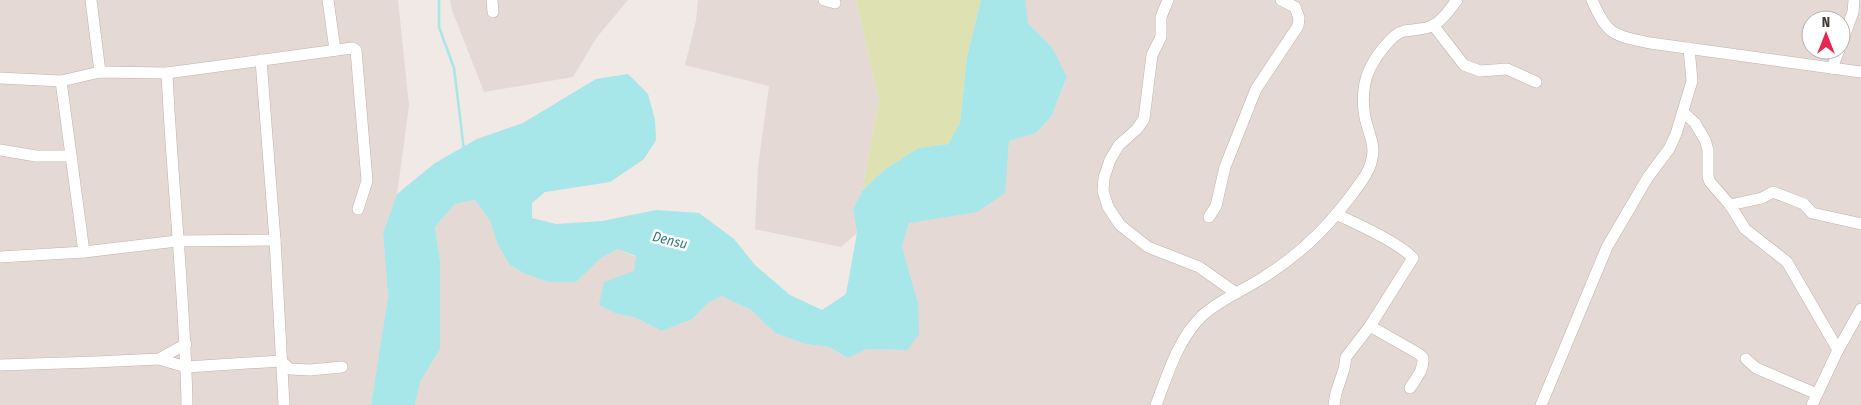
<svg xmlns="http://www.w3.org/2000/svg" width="1861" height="405" font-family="'Fira Sans Condensed',sans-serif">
<rect width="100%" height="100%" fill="#f1e9e5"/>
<g fill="#e4d9d4" fill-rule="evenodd">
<polygon points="0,0 398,0 409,106 397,194 383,233 388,296 371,405 0,405"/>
<polygon points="450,0 628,0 597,37 573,77 484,92 452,10"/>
<polygon points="698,0 856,0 879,101 862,191 853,209 857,233 841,247 755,229 758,167 769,86 685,65 696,21"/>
<path d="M1027,0H1861V405H415L420,382L440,349V261L435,227L455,204L475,200L490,221L498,245L510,265L525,274L549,282H576L601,258L618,249L636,257L634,271L617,314L634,317L662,331L692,319L709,302L722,296L751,310L775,333L805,344L829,347L846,358L867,349L907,350L918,303L902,246L909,223L939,217L1008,157L1009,141L1036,133L1051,117L1067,78L1052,47L1028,23L1024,1ZM1811,20H1841V50H1811Z"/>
</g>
<polygon fill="#dee2b2" points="856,0 981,0 967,56 960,123 948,144 918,148 884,170 862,191 879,101"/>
<polygon fill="#a7e6e9" points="981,0 1027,0 1025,1 1028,23 1052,47 1067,77 1051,117 1036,133 1009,141 1005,193 977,212 909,223 902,246 918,303 919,335 907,350 867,349 847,358 829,347 805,344 775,333 751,310 722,296 709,302 692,319 662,331 634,317 617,314 599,305 604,282 634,271 636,256 618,249 601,258 576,282 549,282 525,274 510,265 498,245 490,221 475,200 455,204 435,227 440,261 440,349 420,382 415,405 371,405 388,296 383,233 397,194 435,163 477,139 523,123 596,79 628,74 648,94 655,120 656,140 644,159 610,182 545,192 532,203 532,218 556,224 602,221 656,210 699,213 734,239 755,265 790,295 822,310 846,294 857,233 853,209 862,191 884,170 918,148 948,144 960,123 967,56"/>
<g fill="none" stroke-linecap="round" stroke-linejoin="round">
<polyline stroke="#a7e6e9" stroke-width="2.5" points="439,0 439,27 454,68 464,150"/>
<g stroke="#beb2ac" stroke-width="12">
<g id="minor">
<polyline points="91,0 100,72"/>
<polyline points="328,0 335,50"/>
<polyline points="492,0 493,12"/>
<polyline points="824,0 835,3"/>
<polyline points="1168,0 1161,17 1161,37 1152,55 1144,119 1137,129 1119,145 1110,160 1104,178 1103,191 1108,207 1120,225 1148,247 1199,267 1236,293"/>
<path d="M1592,0C1607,36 1614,35 1650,43L1861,72"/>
<polyline points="1433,25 1464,65 1480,71 1507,69 1536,82"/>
<polyline points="1841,45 1853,12 1854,0"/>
<polyline points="261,60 275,240 284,405"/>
<polyline points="1832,68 1839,50"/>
<path d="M167,73C172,183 185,294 187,405"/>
<polyline points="0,78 61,81 100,72 167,73 352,48 356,50 367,181 358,209"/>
<polyline points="61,81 84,252"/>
<polyline points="1683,112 1695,123 1705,140 1708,150 1708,177 1710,182 1730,205 1745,229 1787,262 1838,350"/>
<polyline points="0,150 36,156 71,156"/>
<polyline points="1730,205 1762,198 1773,192 1804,204 1812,213 1861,224"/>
<polyline points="1209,217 1216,206 1225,167 1256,89 1298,26 1299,18 1295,7 1281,0"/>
<polyline points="0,257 84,252 177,241 275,240"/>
<path d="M1370,326L1419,354L1423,358C1424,370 1416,378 1410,388"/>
<polyline points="159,359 186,367 281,361 290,369 310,370 342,367"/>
<polyline points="1746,359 1756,368 1817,394"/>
<polyline points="0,365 95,362 159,359 186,344"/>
<path d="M1156,405C1168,374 1178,338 1203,315C1221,299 1244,290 1264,277C1305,251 1333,222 1361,182C1366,175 1371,167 1372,158C1375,147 1370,136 1367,125C1362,109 1362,88 1368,73C1373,60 1391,34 1404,31C1414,29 1425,30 1434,25C1444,19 1450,9 1457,0"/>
<path d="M1334,405L1336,393L1344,369L1346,357L1370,326L1413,258C1398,242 1357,224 1336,214"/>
<polyline points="1541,405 1607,247 1648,177 1669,149 1676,134 1692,81 1689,48"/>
<polyline points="1812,405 1838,350 1861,309"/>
</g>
</g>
<use href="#minor" stroke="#fff" stroke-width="11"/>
</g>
<g text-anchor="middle" stroke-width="5" stroke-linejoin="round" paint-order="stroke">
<g font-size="14" font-style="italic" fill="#2f7b7f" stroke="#fff">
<text transform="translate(670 240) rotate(14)" y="5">Densu</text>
</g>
</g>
<g transform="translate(1826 35)"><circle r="24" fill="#ffffff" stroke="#b4b0af"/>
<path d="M0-4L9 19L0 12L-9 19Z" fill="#e62851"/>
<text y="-8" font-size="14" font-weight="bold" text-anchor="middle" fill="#433936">N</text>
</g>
</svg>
